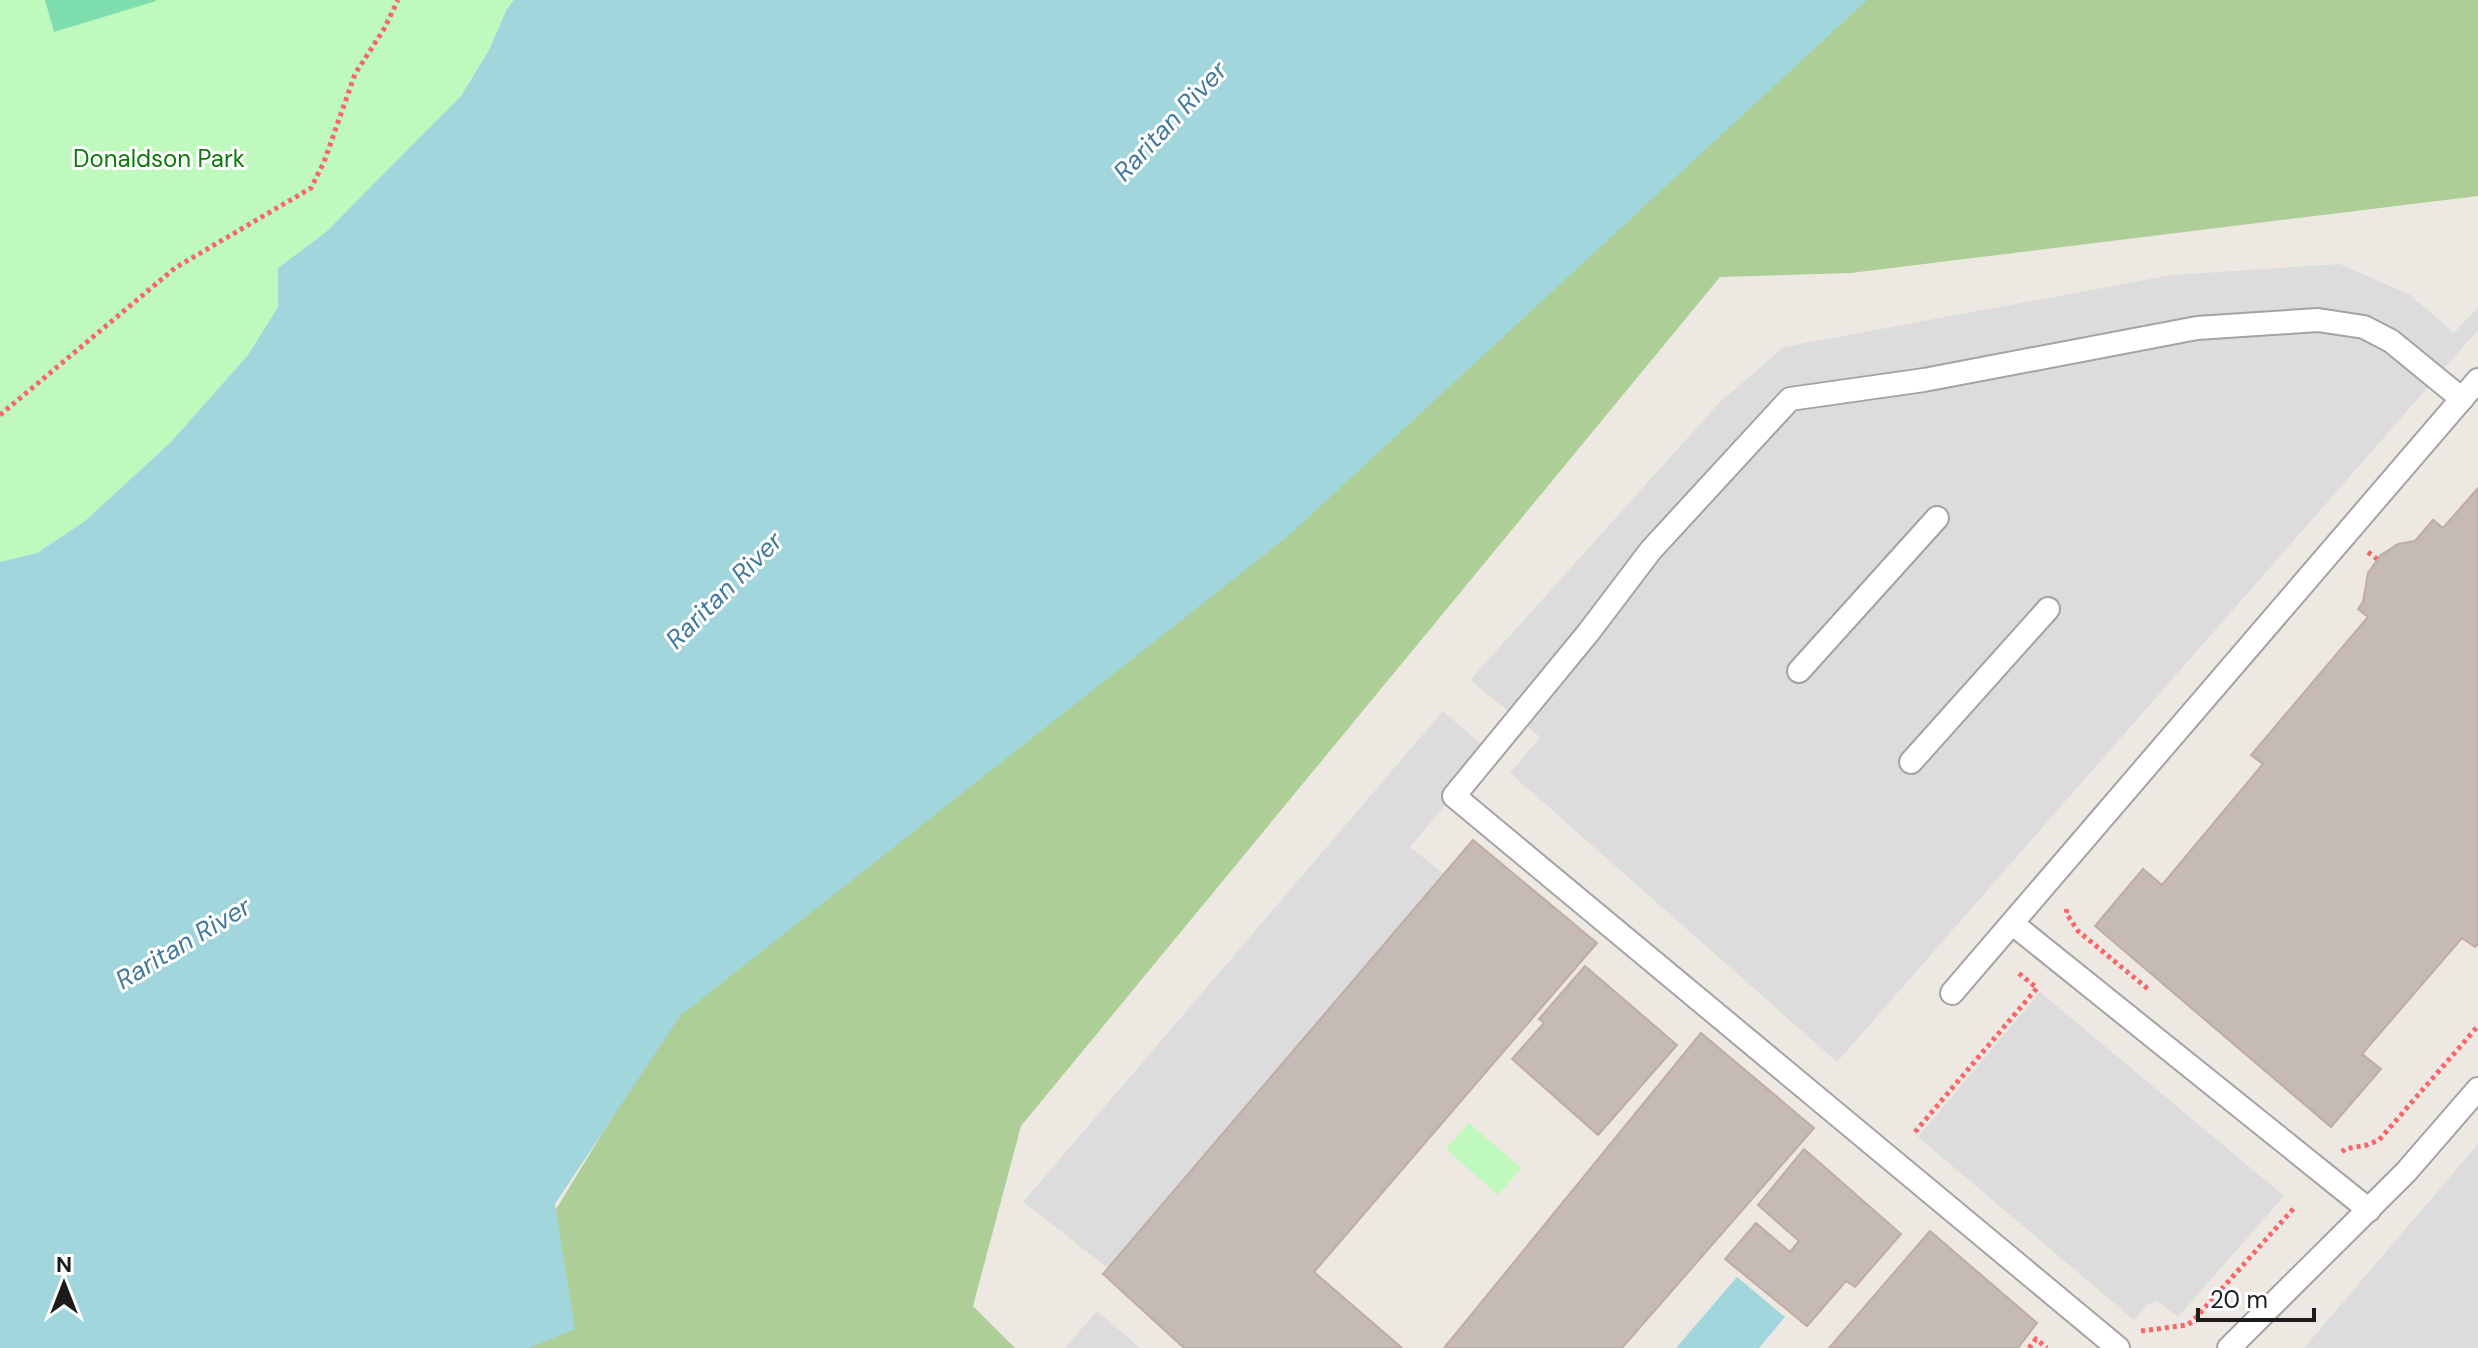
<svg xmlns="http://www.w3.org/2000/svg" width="2478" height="1348" font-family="'DM Sans',sans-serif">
<rect width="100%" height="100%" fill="#eee8e2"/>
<polygon fill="#adce96" points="1697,0 2478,0 2478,196 1851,273 1720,277 1021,1126 973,1306 1015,1348 417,1348 524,1262 718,943"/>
<g fill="#bff9bd">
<polygon points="0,0 514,0 507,9 488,52 461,96 326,232 278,268 278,307 248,355 171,442 85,521 37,553 0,562"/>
<polygon points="1469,1123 1521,1168 1498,1195 1446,1149"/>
</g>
<polygon fill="#7edeae" points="45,0 155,0 156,1 54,32"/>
<g fill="#dcdcdc">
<polygon points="2340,264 2410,295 2454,333 2478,307 2478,330 1837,1062 1510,773 1540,737 1470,680 1720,402 1784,347 2172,275"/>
<polygon points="1443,711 1490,752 1410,847 1444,874 1108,1268 1023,1202"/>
<polygon points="2040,992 2284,1196 2178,1317 2157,1301 2148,1304 2134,1320 1918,1137"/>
<polygon points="2478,1144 2478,1348 2304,1348"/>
<polygon points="1097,1311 1140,1348 1065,1348"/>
</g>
<g fill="#a1d6dc">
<polygon points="514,0 1867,0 1288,536 680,1016 555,1204 575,1329 529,1348 0,1348 0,562 37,553 85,521 171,442 248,355 278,307 278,268 326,232 461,96 488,52 507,9"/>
<polygon points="1737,1277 1785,1317 1759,1348 1676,1348"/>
</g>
<g fill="#c5bab5" stroke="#bfada4" stroke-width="2">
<polygon points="2478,488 2478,944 2475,947 2462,938 2362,1054 2381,1069 2331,1127 2095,926 2143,869 2162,885 2263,764 2251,755 2368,617 2358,609 2363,602 2368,573 2381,555 2398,544 2415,541 2433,520 2443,528"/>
<polygon points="1473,840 1597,943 1314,1272 1402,1348 1184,1348 1103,1274"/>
<polygon points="1585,966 1677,1045 1598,1135 1512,1059 1544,1023 1539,1019"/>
<polygon points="1701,1033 1814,1128 1622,1348 1444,1348"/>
<polygon points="1804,1149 1901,1234 1855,1287 1846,1281 1807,1326 1725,1259 1756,1223 1790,1252 1799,1241 1758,1205"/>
<polygon points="1930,1231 2037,1323 2018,1348 1829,1348"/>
</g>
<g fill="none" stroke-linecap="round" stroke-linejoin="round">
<g stroke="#a3a3a3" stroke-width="26">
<g id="lane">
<polyline points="1799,671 1937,518"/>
<polyline points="1911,762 2048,609"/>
<polyline points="2013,924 2369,1210"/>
<polyline points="1952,993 2478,380"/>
<polyline points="2118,1348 1454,796 1588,633 1651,550 1790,399 1924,380 2197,328 2318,320 2364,327 2391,341 2462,399"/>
<polyline points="2229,1348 2406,1172 2478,1089"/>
</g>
</g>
<g stroke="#fa6668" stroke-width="5" stroke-dasharray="4 4" stroke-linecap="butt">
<polyline points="0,415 175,268 311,188 324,162 355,74 384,29 398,0"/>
<polyline points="2368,552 2377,559"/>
<polyline points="2067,909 2066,913 2078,931 2148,989"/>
<polyline points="1915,1132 2037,988 2016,971"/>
<polyline points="2342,1152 2345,1149 2367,1145 2379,1140 2478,1026"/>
<polyline points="2141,1331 2187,1325 2193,1321 2294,1208"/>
<polyline points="2029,1348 2036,1339 2047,1348"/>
</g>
<use href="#lane" stroke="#fff" stroke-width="22"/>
</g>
<g text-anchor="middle" stroke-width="6" stroke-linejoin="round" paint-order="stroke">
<g font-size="24" fill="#0e7a0a" stroke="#fff">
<text x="159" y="167">Donaldson Park</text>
</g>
<g font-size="26" font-style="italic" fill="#437a9c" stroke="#fff">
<text transform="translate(1170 121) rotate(-47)" y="9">Raritan River</text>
<text transform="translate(724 590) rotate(-45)" y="9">Raritan River</text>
<text transform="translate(183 943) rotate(-31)" y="9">Raritan River</text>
</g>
</g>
<g transform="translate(64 1284)" stroke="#ffffff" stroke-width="6" paint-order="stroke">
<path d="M0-6L14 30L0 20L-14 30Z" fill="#1c1c1c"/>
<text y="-12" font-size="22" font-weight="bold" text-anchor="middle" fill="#1c1c1c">N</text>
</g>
<path d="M2198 1308v12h116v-12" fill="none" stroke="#1c1c1c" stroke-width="4"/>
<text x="2210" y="1308" font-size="24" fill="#1c1c1c" stroke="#ffffff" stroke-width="6" paint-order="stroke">20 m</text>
</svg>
